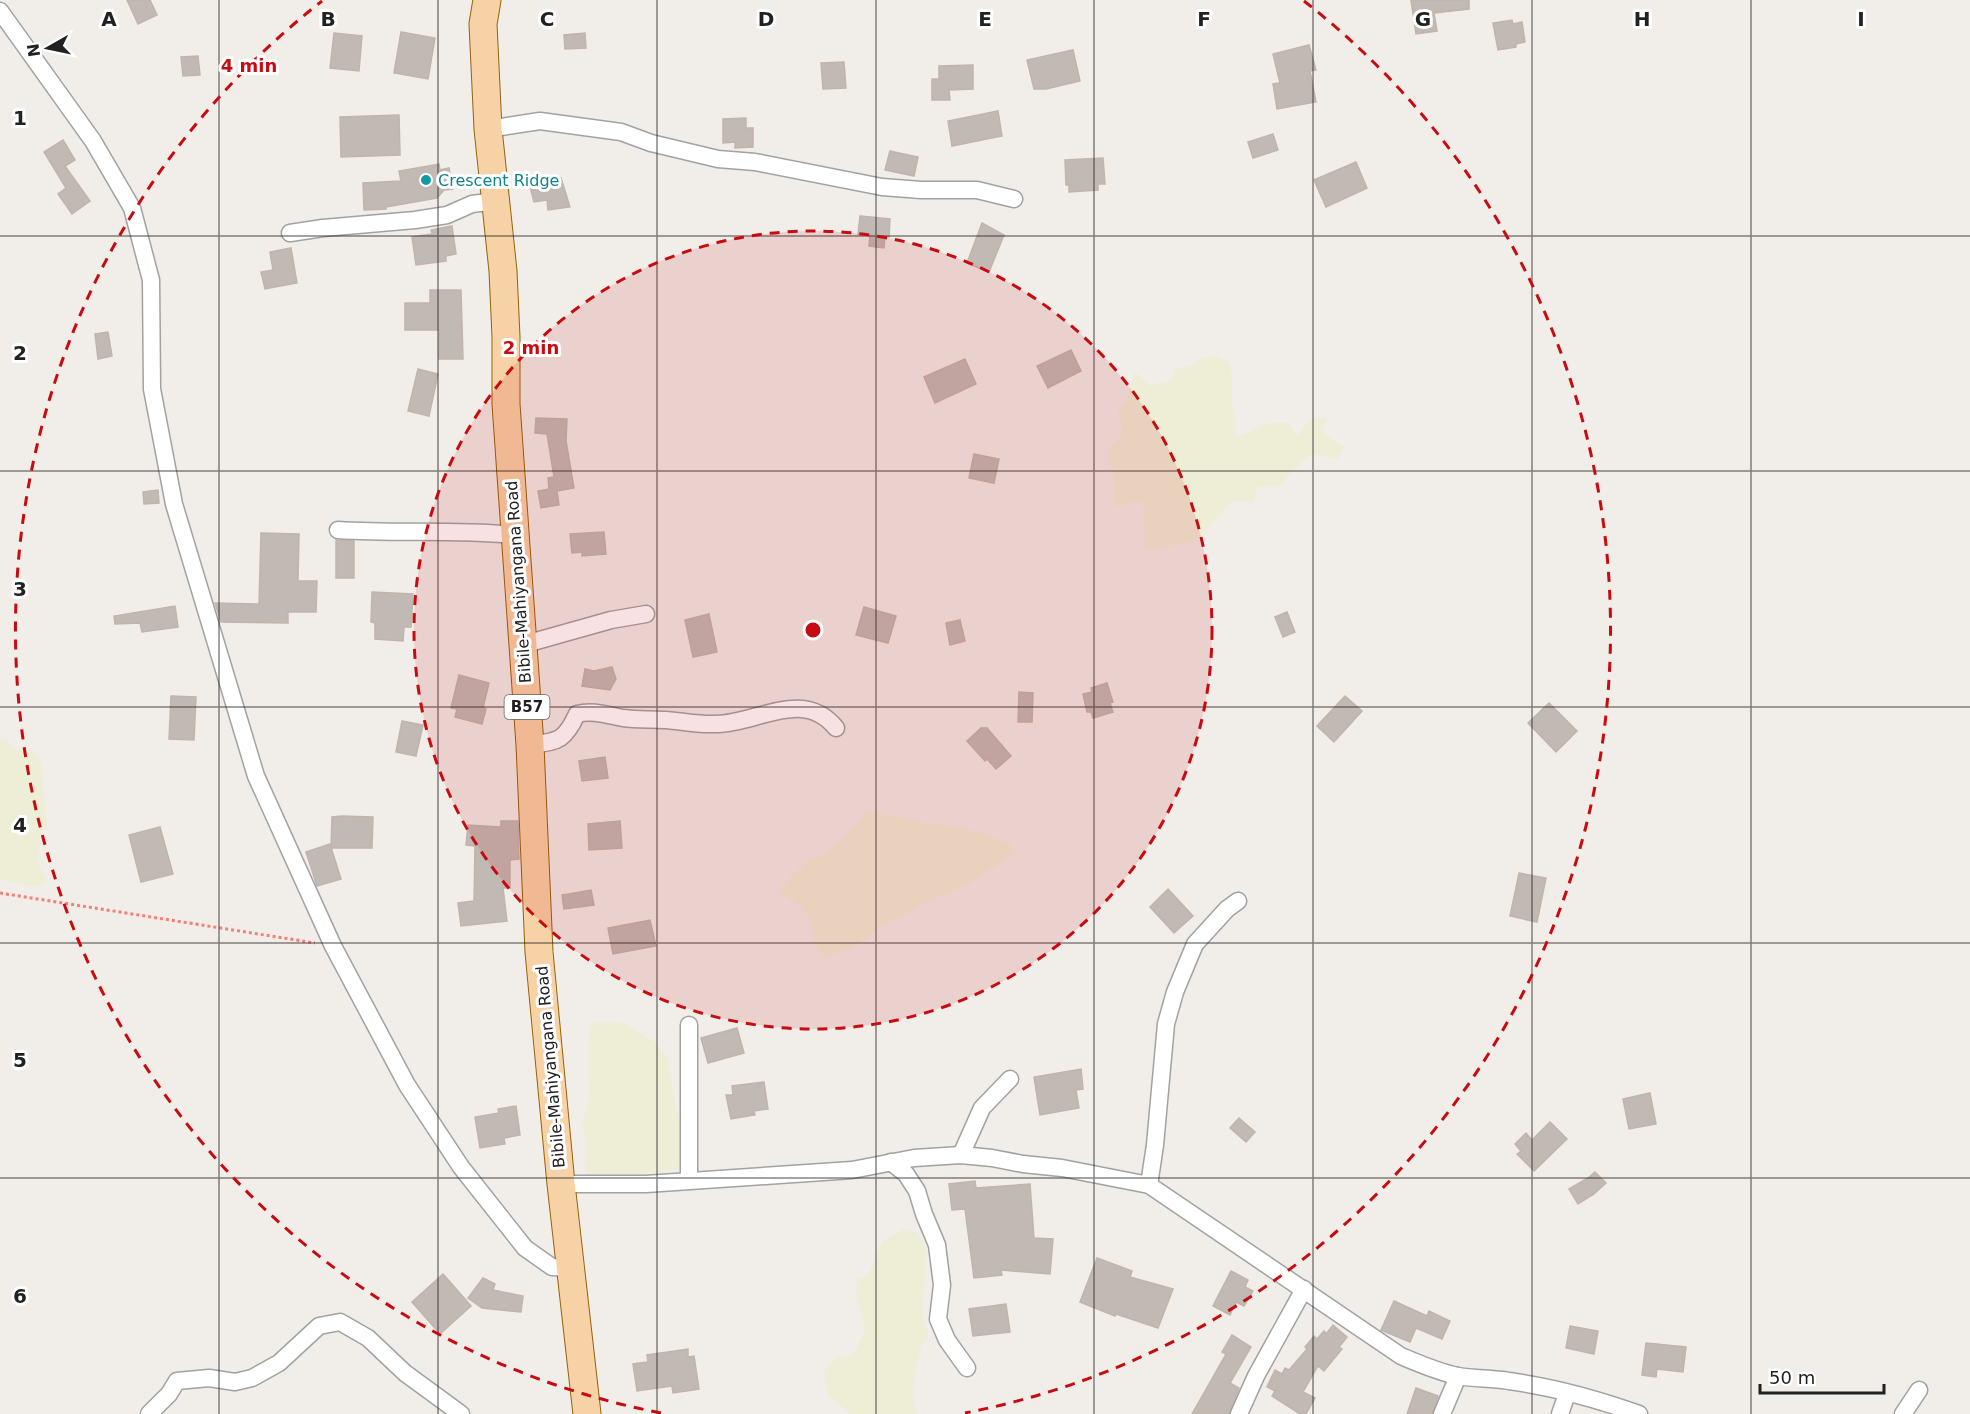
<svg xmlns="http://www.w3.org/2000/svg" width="1970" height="1414" font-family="'DejaVu Sans',sans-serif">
<rect width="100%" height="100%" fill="#f1ede8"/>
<g fill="#edeed5">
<polygon points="1216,356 1229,362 1232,380 1231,405 1236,417 1236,438 1269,423 1288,423 1298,436 1306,423 1312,418 1326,418 1323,432 1333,441 1344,446 1337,460 1316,454 1305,458 1279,486 1257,487 1254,501 1233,501 1201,535 1191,542 1145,551 1144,510 1140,501 1115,507 1113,470 1105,453 1122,434 1118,410 1126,400 1135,372 1150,386 1173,381 1174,370 1191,366 1202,358"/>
<polygon points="5,739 16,749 31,750 40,759 47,825 40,836 38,865 47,880 45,884 35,887 0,879 0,740"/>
<polygon points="867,812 980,832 1008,843 1015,852 972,882 945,895 931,898 915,910 877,928 868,938 849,949 826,958 813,944 812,920 796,903 779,892 791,876 809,860 826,854 848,834"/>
<polygon points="599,1022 624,1023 656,1043 668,1059 676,1109 683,1130 682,1161 676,1169 654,1173 632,1174 590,1175 585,1171 586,1139 582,1124 589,1098 588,1045 591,1023"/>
<polygon points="902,1230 917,1232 925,1246 926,1267 922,1311 925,1325 929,1336 922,1343 916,1367 913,1394 917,1414 849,1414 848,1411 828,1395 824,1372 837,1357 854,1355 866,1328 856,1296 857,1279 867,1277 883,1241"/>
</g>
<g fill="#c1b9b4" stroke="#c2b4ab" stroke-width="1.5">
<polygon points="127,0 150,0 157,15 138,24"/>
<polygon points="1411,0 1469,0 1469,9 1434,13 1437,31 1416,34"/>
<polygon points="1512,20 1513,24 1522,22 1525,42 1516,44 1516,47 1498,50 1493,23"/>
<polygon points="401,32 435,38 428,79 394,73"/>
<polygon points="334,33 362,36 359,71 330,68"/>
<polygon points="585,33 586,48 565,49 564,35"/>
<polygon points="1309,45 1316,70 1310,71 1316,102 1277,109 1273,84 1280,83 1273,54"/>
<polygon points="1073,50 1080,81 1046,89 1034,89 1027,60"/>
<polygon points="198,56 200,75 183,76 181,57"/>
<polygon points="844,62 846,88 823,89 821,63"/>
<polygon points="973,65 973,89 949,90 950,100 932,100 932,79 939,79 939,66"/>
<polygon points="998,111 1002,136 952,146 948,121"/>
<polygon points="399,115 400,155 341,157 340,117"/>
<polygon points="746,118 746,128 753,128 753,147 735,148 735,142 723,143 723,119"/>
<polygon points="1273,134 1278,150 1253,158 1248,142"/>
<polygon points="63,140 75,160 65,166 90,201 72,214 58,194 66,188 44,152"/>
<polygon points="890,151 918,157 914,176 885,170"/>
<polygon points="1103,158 1105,184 1098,184 1098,190 1069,192 1069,185 1066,185 1065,160"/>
<polygon points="1356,162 1367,188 1326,207 1314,180"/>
<polygon points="439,164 440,170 449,168 453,189 444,190 437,198 386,207 386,209 364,210 363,183 401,181 399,171"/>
<polygon points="561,178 570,207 548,210 547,200 534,202 530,187"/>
<polygon points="860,216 890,219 889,237 885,236 884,248 869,246 870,235 858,234"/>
<polygon points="982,223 1004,235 989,272 967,263"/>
<polygon points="452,226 456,254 446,256 446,261 416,265 412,237 432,234 431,230"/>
<polygon points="291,248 297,283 265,289 261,272 273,270 270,252"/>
<polygon points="430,290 461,290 463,359 439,359 439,330 405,330 405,303 430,303"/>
<polygon points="108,332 112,356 98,359 95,334"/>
<polygon points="1071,350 1081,371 1048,388 1037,366"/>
<polygon points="965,359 976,384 935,403 924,377"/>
<polygon points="418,369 438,374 429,416 408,411"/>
<polygon points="536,418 567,419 566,441 574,488 557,491 559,505 541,508 538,491 549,489 548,478 554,477 547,434 535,433"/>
<polygon points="974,454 999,459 994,483 969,478"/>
<polygon points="158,490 159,503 144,504 143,492"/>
<polygon points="604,532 606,554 582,556 582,552 572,553 570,534"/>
<polygon points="261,533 299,534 298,581 317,581 316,612 288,612 288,623 221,622 215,603 259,604"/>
<polygon points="336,540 354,541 354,578 336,578"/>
<polygon points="372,592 413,594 411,627 404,627 403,641 375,639 375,623 371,622"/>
<polygon points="175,606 178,627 142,632 140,623 115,624 114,616"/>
<polygon points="864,607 896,616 888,643 856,635"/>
<polygon points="1287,612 1295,632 1283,637 1275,617"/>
<polygon points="709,614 717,652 693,657 685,620"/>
<polygon points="960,620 965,641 950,645 946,623"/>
<polygon points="612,667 616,679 610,690 582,686 585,669 594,671"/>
<polygon points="459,675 489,683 483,708 486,709 482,724 455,717 457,709 451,708"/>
<polygon points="1107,683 1113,702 1110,703 1113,712 1093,718 1091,712 1087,712 1083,694 1092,692 1091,688"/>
<polygon points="1019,692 1033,693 1032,722 1018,722"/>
<polygon points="171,696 196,697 194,740 169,739"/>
<polygon points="1345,696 1362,711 1334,742 1317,726"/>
<polygon points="1549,703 1577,731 1556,752 1528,723"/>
<polygon points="402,721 423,725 416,756 396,752"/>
<polygon points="981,728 987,728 1011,756 996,769 987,759 985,761 967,741"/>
<polygon points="605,757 608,778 582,781 579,761"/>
<polygon points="342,816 373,817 372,848 331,848 332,817"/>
<polygon points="501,821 518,821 519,859 510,860 510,888 503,888 507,921 461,926 458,903 474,901 475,846 466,845 468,825 501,827"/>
<polygon points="620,821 622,848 589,850 588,824"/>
<polygon points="160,827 173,874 141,882 129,835"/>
<polygon points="330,844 341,879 317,886 306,852"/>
<polygon points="1519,873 1546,878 1537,922 1510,916"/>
<polygon points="1168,889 1193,916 1174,933 1150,907"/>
<polygon points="591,890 594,905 564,909 562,895"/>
<polygon points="650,920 656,946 613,954 608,928"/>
<polygon points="737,1028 744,1053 708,1063 701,1038"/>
<polygon points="1081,1069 1083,1089 1076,1090 1079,1108 1040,1115 1034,1077"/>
<polygon points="764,1082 768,1109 754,1111 755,1115 731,1119 726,1095 733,1095 732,1086"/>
<polygon points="1650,1093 1656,1124 1629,1129 1623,1099"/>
<polygon points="516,1106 520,1135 504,1138 505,1144 480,1148 475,1117 499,1113 498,1109"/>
<polygon points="1239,1118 1255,1132 1246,1142 1230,1128"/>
<polygon points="1550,1122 1567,1139 1534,1171 1517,1154 1521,1151 1515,1144 1526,1133 1532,1140"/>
<polygon points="1595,1172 1606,1183 1594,1194 1578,1204 1569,1189 1588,1178"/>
<polygon points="975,1181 976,1188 1030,1184 1034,1238 1053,1239 1050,1274 1001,1270 1002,1275 974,1278 965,1209 952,1210 949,1184"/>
<polygon points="1097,1258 1132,1271 1130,1277 1173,1289 1158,1328 1116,1314 1115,1316 1080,1302"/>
<polygon points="1231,1271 1248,1280 1245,1287 1253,1291 1244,1306 1236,1302 1230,1315 1213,1306"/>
<polygon points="443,1274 471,1306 440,1334 412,1302"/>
<polygon points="483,1278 495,1284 493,1290 523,1296 521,1312 482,1308 468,1298"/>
<polygon points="1394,1301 1427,1316 1429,1311 1450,1321 1442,1339 1416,1328 1410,1342 1381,1330"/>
<polygon points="1006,1304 1010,1332 973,1336 969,1309"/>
<polygon points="1333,1325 1347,1337 1339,1347 1342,1349 1324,1371 1318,1366 1303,1392 1315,1398 1306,1414 1300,1414 1272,1396 1275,1391 1267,1387 1275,1370 1282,1374 1285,1368 1289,1370 1307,1349 1305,1347 1314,1336 1317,1339 1324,1331 1326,1334"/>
<polygon points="1570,1326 1598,1331 1594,1354 1566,1348"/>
<polygon points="1232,1335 1251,1347 1230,1383 1239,1388 1229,1414 1192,1414 1226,1354 1222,1352"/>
<polygon points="1646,1343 1686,1347 1683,1372 1657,1369 1656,1377 1642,1375"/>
<polygon points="688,1349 688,1357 694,1356 699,1389 673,1393 672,1386 637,1391 633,1364 648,1362 647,1355"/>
<polygon points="1416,1388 1438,1396 1432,1414 1407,1414"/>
</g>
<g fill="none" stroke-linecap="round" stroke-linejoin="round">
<g stroke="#a2a2a2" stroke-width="19">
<g id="minor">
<polyline points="0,11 93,141 132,208 151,280 152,389 174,504 256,776 333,946 407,1085 461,1167 525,1248 552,1267 570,1268"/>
<polyline points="488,129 540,121 621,132 651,143 718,159 755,162 882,187 921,190 977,190 1014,199"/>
<polyline points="290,233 323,228 415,220 447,215 472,204 496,201"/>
<path d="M338,530C397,534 455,529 514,535"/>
<polyline points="522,645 611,620 646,614"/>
<path d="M530,745C558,741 564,742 577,714C593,710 607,715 623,718C637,720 651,719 665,720C682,721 699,725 716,724C757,724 803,687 836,728"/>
<polyline points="689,1025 689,1180"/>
<polyline points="961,1155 982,1108 1010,1079"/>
<polyline points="891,1162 906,1174 917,1191 924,1214 937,1245 942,1285 938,1319 947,1340 967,1368"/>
<path d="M561,1184H646L852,1170L914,1158L961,1155L992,1158L1023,1164L1062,1168L1149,1185L1401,1356C1420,1364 1438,1372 1458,1376C1475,1379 1492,1378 1509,1381C1553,1387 1597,1399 1639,1414"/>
<polyline points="1149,1185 1155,1145 1166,1024 1175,992 1195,944 1227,909 1238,901"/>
<polyline points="149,1414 169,1394 177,1381 209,1378 235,1382 252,1378 279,1363 319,1326 340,1322 368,1338 405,1373 461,1414"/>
<polyline points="1239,1414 1256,1376 1304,1289"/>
<polyline points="1442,1414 1458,1376"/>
<polyline points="1560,1414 1567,1394"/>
<polyline points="1903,1414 1919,1390"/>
</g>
</g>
<g stroke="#956308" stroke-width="29">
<polyline id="primary" points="487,0 483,24 488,129 503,271 506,337 506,404 530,745 539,952 561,1184 587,1414"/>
</g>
<polyline stroke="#f38077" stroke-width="3" stroke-dasharray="3 3" stroke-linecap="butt" points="0,893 315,943"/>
<use href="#minor" stroke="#fff" stroke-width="16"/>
<use href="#primary" stroke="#f7d2a6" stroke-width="27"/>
</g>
<path fill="none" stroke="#212121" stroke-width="1.5" stroke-opacity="0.55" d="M219,0V1414M438,0V1414M657,0V1414M876,0V1414M1094,0V1414M1313,0V1414M1532,0V1414M1751,0V1414M0,236H1970M0,471H1970M0,707H1970M0,943H1970M0,1178H1970"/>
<circle cx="813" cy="630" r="399" fill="#c70b10" fill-opacity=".12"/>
<g fill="none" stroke="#c70b10" stroke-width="3" stroke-dasharray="10 8">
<circle cx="813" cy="630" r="399"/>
<path d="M661 1413A798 798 0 0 1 322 1M1304 1A798 798 0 0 1 965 1413"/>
</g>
<circle fill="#0f9aa8" stroke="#fff" stroke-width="2" cx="426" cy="180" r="6"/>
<g text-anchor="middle" stroke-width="6" stroke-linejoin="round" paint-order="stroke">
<rect fill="#fff" stroke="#646464" stroke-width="1.5" x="504.5" y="695" width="45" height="24" rx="4.5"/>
<g font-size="15" font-weight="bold" fill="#212121">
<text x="527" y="712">B57</text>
</g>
<g font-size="16" fill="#0d838f" stroke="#fff" text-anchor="start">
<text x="438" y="186">Crescent Ridge</text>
</g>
<g font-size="16" fill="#212121" stroke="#fff">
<text transform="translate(518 582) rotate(-94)" y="6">Bibile-Mahiyangana Road</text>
<text transform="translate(550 1067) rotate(-95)" y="6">Bibile-Mahiyangana Road</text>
</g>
</g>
<g font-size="20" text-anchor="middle" font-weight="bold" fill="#212121" stroke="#fff" stroke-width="6" stroke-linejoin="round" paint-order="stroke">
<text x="109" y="26">A</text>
<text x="328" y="26">B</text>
<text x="547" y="26">C</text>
<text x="766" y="26">D</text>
<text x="985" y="26">E</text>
<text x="1204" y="26">F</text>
<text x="1423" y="26">G</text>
<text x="1642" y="26">H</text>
<text x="1861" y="26">I</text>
<text x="20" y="125">1</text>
<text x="20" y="360">2</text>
<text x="20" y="596">3</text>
<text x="20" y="832">4</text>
<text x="20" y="1067">5</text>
<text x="20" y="1303">6</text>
</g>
<circle cx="813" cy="630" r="9" fill="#c70b10" stroke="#fff" stroke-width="3"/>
<g font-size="18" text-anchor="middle" font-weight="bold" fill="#c70b10" stroke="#fff" stroke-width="6" stroke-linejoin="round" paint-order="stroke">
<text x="249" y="72">4 min</text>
<text x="531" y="354">2 min</text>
</g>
<g transform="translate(48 48) rotate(261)" stroke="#ffffff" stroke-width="4.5" paint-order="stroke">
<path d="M0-4.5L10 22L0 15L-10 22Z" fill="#212121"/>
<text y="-9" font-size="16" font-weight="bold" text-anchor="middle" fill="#212121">N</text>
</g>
<path d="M1760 1384v9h124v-9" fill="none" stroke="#212121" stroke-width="3"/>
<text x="1769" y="1384" font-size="18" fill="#212121" stroke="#ffffff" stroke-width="4.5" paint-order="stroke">50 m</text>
</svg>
